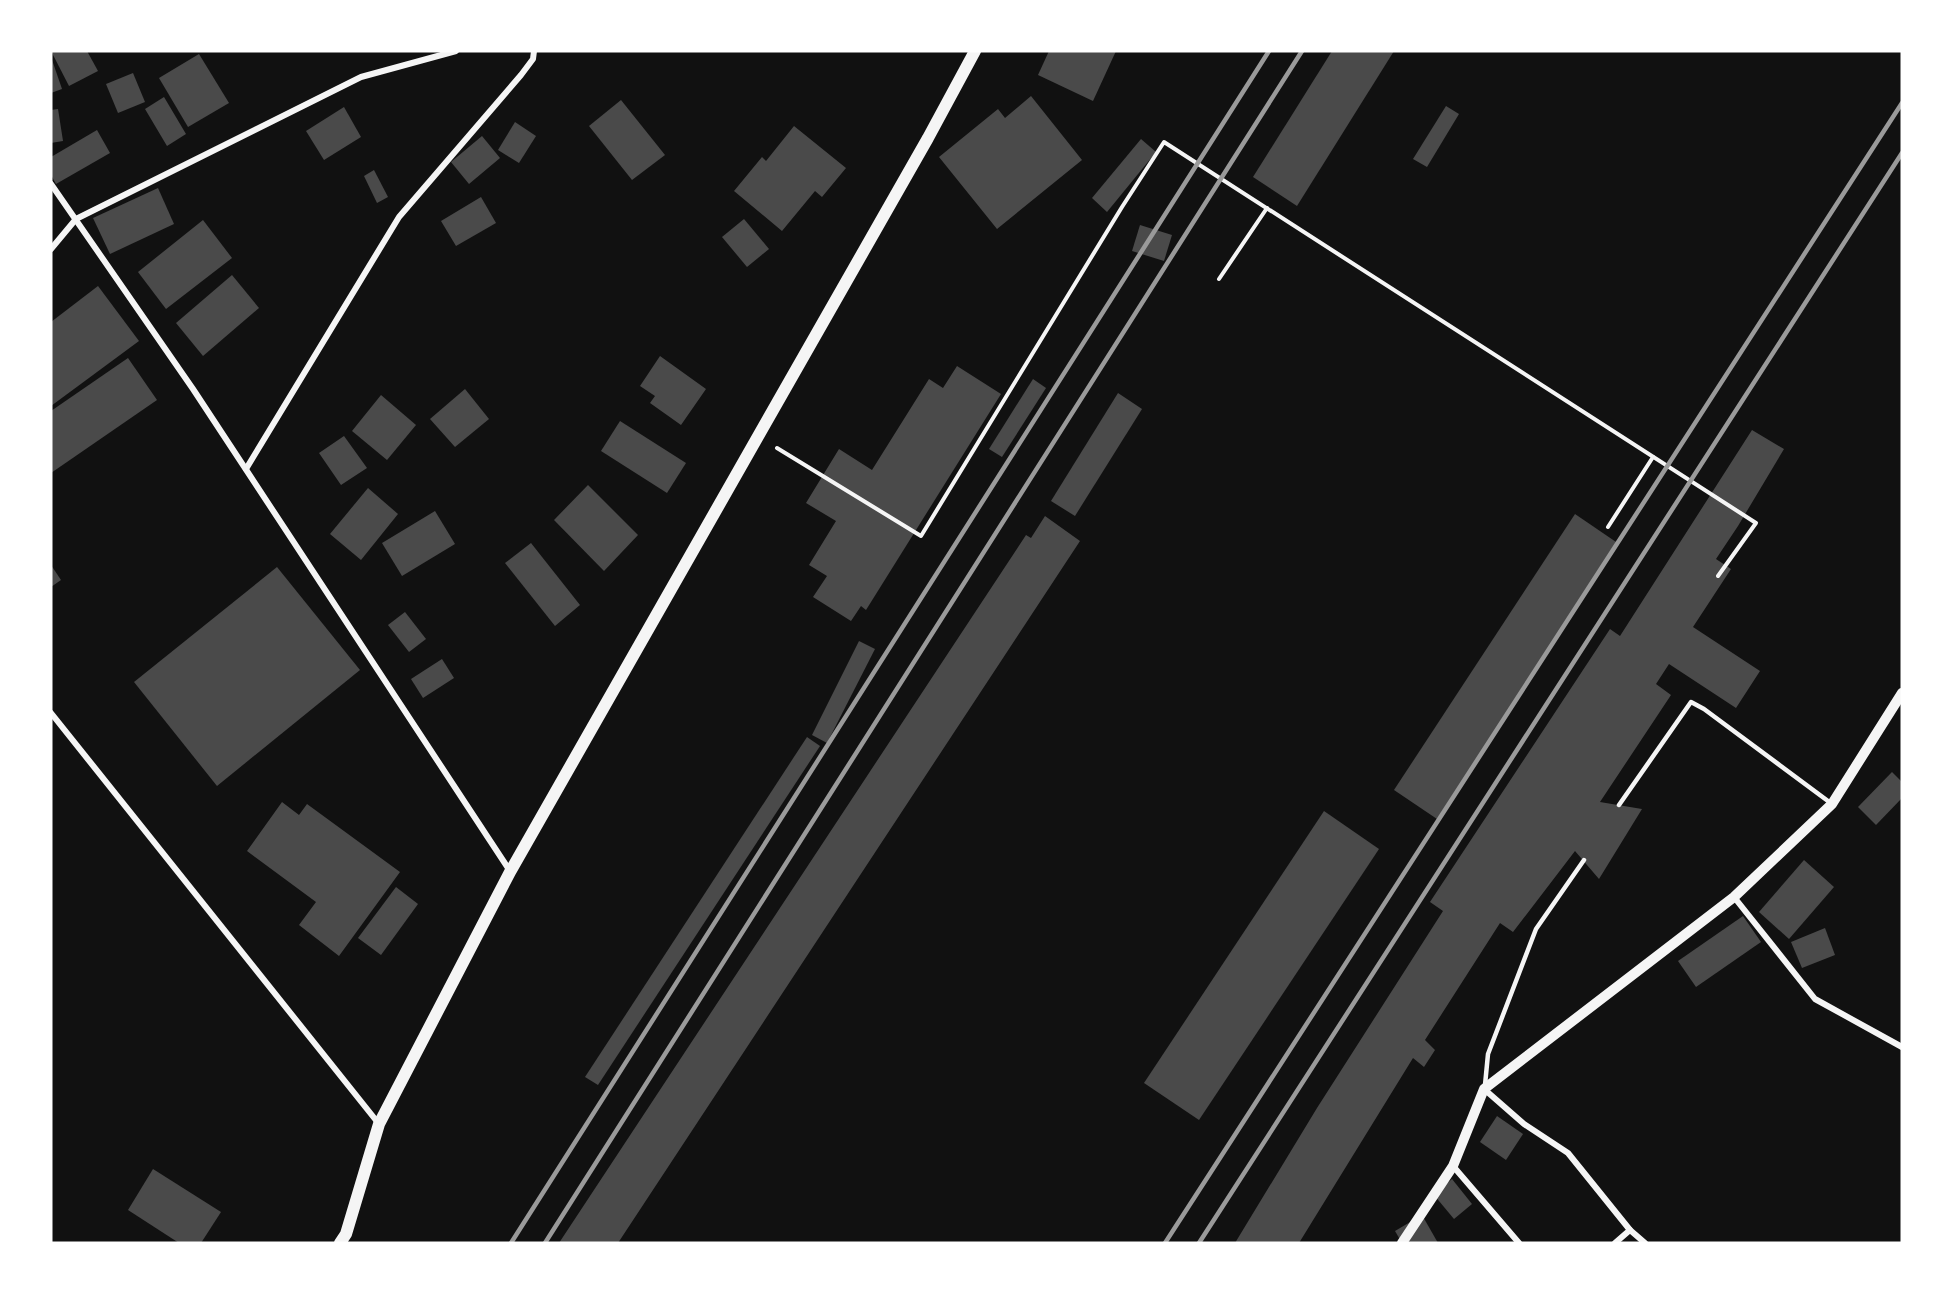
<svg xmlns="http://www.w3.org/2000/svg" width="1953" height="1294" font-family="'IBM Plex Serif',serif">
<rect width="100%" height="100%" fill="#111"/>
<g fill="#4a4a4a">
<polygon points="51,51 87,51 98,71 69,86"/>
<polygon points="1049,51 1116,51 1093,101 1038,75"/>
<polygon points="1332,51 1394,51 1297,206 1253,177"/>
<polygon points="199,54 229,103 188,127 159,78"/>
<polygon points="51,57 62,89 51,93"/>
<polygon points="133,73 145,102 118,113 106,84"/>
<polygon points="1031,96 1082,160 997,229 939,157 998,109 1005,118"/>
<polygon points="164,97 186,134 167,146 145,109"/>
<polygon points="621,100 665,155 632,180 589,126"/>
<polygon points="1446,106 1459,114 1427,167 1413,159"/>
<polygon points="344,107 361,137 324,160 306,131"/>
<polygon points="58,109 63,141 51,143 51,110"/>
<polygon points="515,122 536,136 519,163 498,150"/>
<polygon points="794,126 846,168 822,197 815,191 782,231 734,191 762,157 766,161"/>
<polygon points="97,130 110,153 56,184 51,175 51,157"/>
<polygon points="482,136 500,158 469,184 451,162"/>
<polygon points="1141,139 1156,152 1107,212 1092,198"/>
<polygon points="374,170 388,197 377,203 364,176"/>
<polygon points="158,188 174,224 110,254 93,218"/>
<polygon points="481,197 496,223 456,246 441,221"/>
<polygon points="744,219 769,249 747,267 722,237"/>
<polygon points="203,220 232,258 166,309 138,272"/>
<polygon points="1140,225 1172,235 1164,261 1132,251"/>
<polygon points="232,275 259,308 203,356 176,323"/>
<polygon points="98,286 139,341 51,406 51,322"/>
<polygon points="660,356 706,389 681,425 650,403 655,396 640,386"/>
<polygon points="128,358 157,400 51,473 51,411"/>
<polygon points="957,366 1001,394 866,610 861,606 851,621 813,597 827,576 809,565 836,521 806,503 839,449 872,470 929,379 943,388"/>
<polygon points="1033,379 1046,388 1002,457 989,449"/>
<polygon points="465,389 489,419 455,447 430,419"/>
<polygon points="1118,393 1142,409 1075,516 1051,501"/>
<polygon points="381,395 416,425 387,460 352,431"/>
<polygon points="620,421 686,463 667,493 601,451"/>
<polygon points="1752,430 1784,449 1738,526 1716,559 1731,569 1693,627 1760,671 1736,708 1669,664 1656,684 1671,695 1600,802 1642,809 1599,879 1575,851 1513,932 1500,923 1425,1040 1435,1050 1424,1067 1413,1058 1299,1243 1235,1243 1317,1108 1443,911 1430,902 1610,629 1620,636"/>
<polygon points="344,436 367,468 341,485 319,453"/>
<polygon points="588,485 638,535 604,571 554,520"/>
<polygon points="368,488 398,514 361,560 330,534"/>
<polygon points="435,511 455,544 402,576 382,543"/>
<polygon points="1575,514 1619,544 1437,819 1394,790"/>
<polygon points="1045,516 1080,541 618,1243 559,1243 1026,535 1031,538"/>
<polygon points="531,543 580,605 555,626 505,563"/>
<polygon points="51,565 61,580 51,587"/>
<polygon points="277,567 360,670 217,786 134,682"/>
<polygon points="405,612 426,639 409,652 388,625"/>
<polygon points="859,641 875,649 827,743 812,735"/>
<polygon points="442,659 454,678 423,698 411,679"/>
<polygon points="807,737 820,746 598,1085 585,1077"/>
<polygon points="1892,772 1902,782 1902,798 1876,825 1858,807"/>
<polygon points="282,802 299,815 307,804 400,872 339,956 299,925 316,902 247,851"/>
<polygon points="1324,811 1379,849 1199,1120 1144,1083"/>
<polygon points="1804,860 1834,887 1789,939 1759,912"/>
<polygon points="396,887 418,904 381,955 358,938"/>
<polygon points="1743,916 1761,942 1696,987 1678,961"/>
<polygon points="1825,928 1835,955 1802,968 1791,942"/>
<polygon points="1497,1116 1523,1134 1506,1160 1480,1142"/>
<polygon points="153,1169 221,1212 201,1243 179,1243 128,1210"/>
<polygon points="1452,1179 1472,1204 1454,1219 1434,1195"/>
<polygon points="1422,1215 1438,1243 1402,1243 1395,1231"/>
</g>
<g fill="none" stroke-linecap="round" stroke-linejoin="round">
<g stroke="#f5f5f5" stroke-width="4">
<polyline points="1219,279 1267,208"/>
<polyline points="777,448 921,536 1122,207 1164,142 1756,523 1718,576"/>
<polyline points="1608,527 1653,457"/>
</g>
<g stroke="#f5f5f5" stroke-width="4.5">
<polyline points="1619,805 1691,702 1704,709 1832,804"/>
<polyline points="1485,1085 1488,1054 1536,929 1584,860"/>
</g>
<g stroke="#f5f5f5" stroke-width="6">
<polyline points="51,184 193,389 510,871"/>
<polyline points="51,249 76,219 361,77 456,51"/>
<polyline points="246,469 399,217 521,75 533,59 534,51"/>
<polyline points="51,713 379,1124"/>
<polyline points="1734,897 1815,999 1902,1047"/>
<polyline points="1484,1089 1524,1124 1568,1153 1630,1230 1645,1243"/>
<polyline points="1453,1166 1519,1243"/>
<polyline points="1615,1243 1630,1230"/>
</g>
<polyline stroke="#f5f5f5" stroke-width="10" points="1402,1243 1453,1166 1484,1089 1734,897 1832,804 1902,693"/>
<polyline stroke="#f5f5f5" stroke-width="12" points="340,1243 346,1234 379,1124 510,872 928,138 975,51"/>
<g stroke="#9a9a9a" stroke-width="4.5">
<polyline points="511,1243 1269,51"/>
<polyline points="545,1243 1302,51"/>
<polyline points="1165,1243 1902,103"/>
<polyline points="1199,1243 1902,153"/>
</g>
</g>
<rect width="1953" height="1294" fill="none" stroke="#ffffff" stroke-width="105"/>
</svg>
